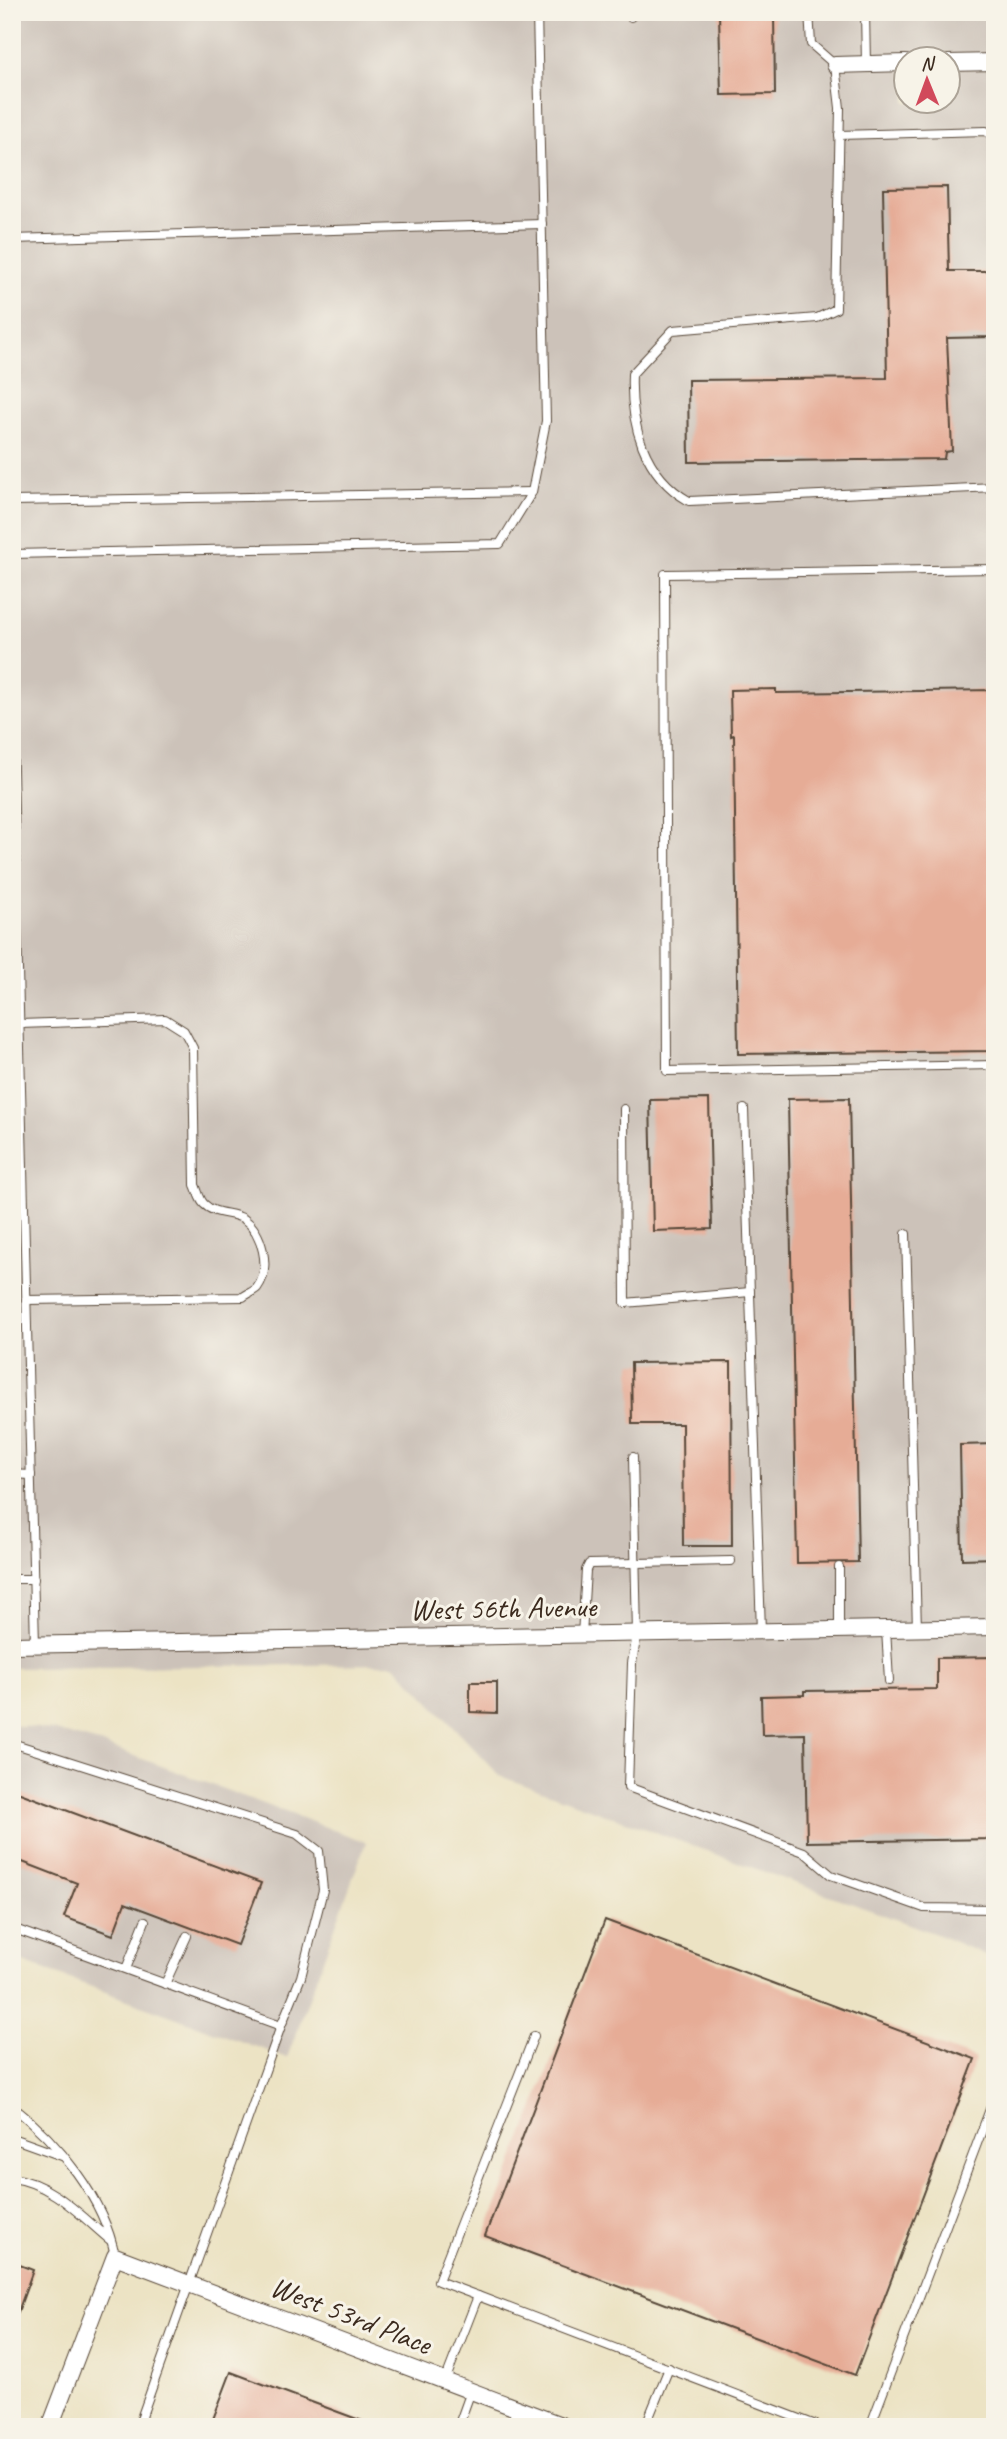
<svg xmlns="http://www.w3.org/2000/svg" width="1007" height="2439" font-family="Caveat,sans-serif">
<rect width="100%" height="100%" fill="#f7f3e8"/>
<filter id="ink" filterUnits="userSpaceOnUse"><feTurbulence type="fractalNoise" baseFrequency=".0143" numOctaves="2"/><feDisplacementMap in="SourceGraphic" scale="14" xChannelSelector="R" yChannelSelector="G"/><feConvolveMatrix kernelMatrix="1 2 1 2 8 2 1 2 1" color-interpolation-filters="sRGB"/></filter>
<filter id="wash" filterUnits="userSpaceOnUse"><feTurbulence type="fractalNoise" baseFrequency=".00686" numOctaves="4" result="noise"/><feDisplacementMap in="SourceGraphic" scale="28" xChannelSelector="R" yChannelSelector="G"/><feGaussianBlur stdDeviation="1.57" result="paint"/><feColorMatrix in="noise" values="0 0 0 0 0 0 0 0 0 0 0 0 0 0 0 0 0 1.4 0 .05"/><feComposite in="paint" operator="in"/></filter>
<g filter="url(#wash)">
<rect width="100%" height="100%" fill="#ece3c4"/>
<g fill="#ccc2b9" fill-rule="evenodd">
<path d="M12,12H995V1959L931,1932L500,1776L394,1664L12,1668ZM906,60H948V102H906Z"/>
<polygon points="12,1725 52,1730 102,1744 366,1842 287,2058 12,1958"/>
</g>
<g id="blocks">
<g fill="#e6ac96">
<polygon points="719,12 774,12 775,94 721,95"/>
<polygon points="947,187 949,271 991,271 993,337 947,338 952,451 945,452 944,459 689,462 688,380 887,378 883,188"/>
<polygon points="776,689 776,693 995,690 995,1051 738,1054 734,735 731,736 730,690"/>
<polygon points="849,1098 858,1562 797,1563 788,1099"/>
<polygon points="709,1099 712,1229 653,1231 650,1100"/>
<polygon points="731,1362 732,1546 683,1546 682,1424 632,1424 631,1363"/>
<polygon points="995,1444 995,1558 962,1559 960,1445"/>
<polygon points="995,1657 995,1839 807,1842 805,1734 762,1735 761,1696 804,1695 804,1691 937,1689 937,1658"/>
<polygon points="470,1682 497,1682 497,1713 470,1712"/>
<polygon points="12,1790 261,1883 237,1945 125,1903 113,1935 64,1917 77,1883 12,1858"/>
<polygon points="605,1920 975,2059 855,2375 485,2236"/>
<polygon points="12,2262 33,2270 14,2323 12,2323"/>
<polygon points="231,2372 373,2425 373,2427 210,2427"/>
</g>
</g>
</g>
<g filter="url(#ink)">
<use href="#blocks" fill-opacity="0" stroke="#564637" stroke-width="2"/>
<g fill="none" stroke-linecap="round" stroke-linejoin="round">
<g stroke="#564637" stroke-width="10">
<g id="service">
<polyline points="631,12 631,17 634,12"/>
<path d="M809,12L811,44L835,65L840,108L836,309L817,318L673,330L632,374C630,423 643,475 689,501L995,487"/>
<polyline points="865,12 866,64"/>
<polyline points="839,135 986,131 995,138"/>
<polyline points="12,239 542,224"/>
<polyline points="12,501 532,492"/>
<polyline points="12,554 500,544 532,492 546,421 537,12"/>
<polyline points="995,569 665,574 667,1071 995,1065"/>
<polyline points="12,730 35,1645"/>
<path d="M20,1024L165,1019L184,1031L193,1048L195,1185C198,1191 199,1199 204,1204C216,1216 232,1211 244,1219C262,1232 272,1268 257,1288C254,1291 247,1294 243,1297L26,1300"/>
<polyline points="624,1109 625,1303 750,1292"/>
<polyline points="744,1109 761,1632"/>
<polyline points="906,1234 917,1629"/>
<polyline points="633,1457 637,1634 632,1663 628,1787 804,1852 831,1875 924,1908 995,1909"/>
<polyline points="12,1474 31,1475"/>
<polyline points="839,1567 839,1630"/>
<polyline points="12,1579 34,1579"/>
<polyline points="886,1629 889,1681"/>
<polyline points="582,1635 586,1570 589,1564 731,1561"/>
<polyline points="12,1743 297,1834 319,1851 323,1890 301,1977 281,2026"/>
<polyline points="12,1928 281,2026 138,2427"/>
<polyline points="126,1969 145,1921"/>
<polyline points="165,1984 187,1936"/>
<path d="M12,2106C58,2142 104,2198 115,2256"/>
<polyline points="12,2138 62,2156"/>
<path d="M12,2178C52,2183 81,2216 110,2240"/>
<polyline points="478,2296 438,2281 534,2036"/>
<polyline points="445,2381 478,2296 821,2427"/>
<polyline points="12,2424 18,2427"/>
<polyline points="458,2427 471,2391"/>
<polyline points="510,2427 517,2408"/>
<polyline points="645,2427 669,2368"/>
<polyline points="870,2427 995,2096"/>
</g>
</g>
<g stroke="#564637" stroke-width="18">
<g id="minor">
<polyline points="948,63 995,62"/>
<polyline points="835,65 906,63"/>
<polyline points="12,1645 995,1627"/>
<polyline points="50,2427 115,2256 566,2427"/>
</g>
</g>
<use href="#service" stroke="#fff" stroke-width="8"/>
<use href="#minor" stroke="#fff" stroke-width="16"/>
</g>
</g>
<g text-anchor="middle" stroke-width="6" stroke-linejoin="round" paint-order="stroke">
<g font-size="30" fill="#3b2a1e" stroke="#f7f3e8">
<text transform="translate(503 1608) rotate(-1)" y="10">West 56th Avenue</text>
<text transform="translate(351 2315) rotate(21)" y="10">West 53rd Place</text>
</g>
</g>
<rect width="1007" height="2439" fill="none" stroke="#f7f3e8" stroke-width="42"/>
<g transform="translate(927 80) rotate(359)"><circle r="33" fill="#f7f3e8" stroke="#aca397" stroke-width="2"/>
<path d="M0-5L12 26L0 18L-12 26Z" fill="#d1495b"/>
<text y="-10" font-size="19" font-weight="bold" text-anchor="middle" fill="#3b2a1e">N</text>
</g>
</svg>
